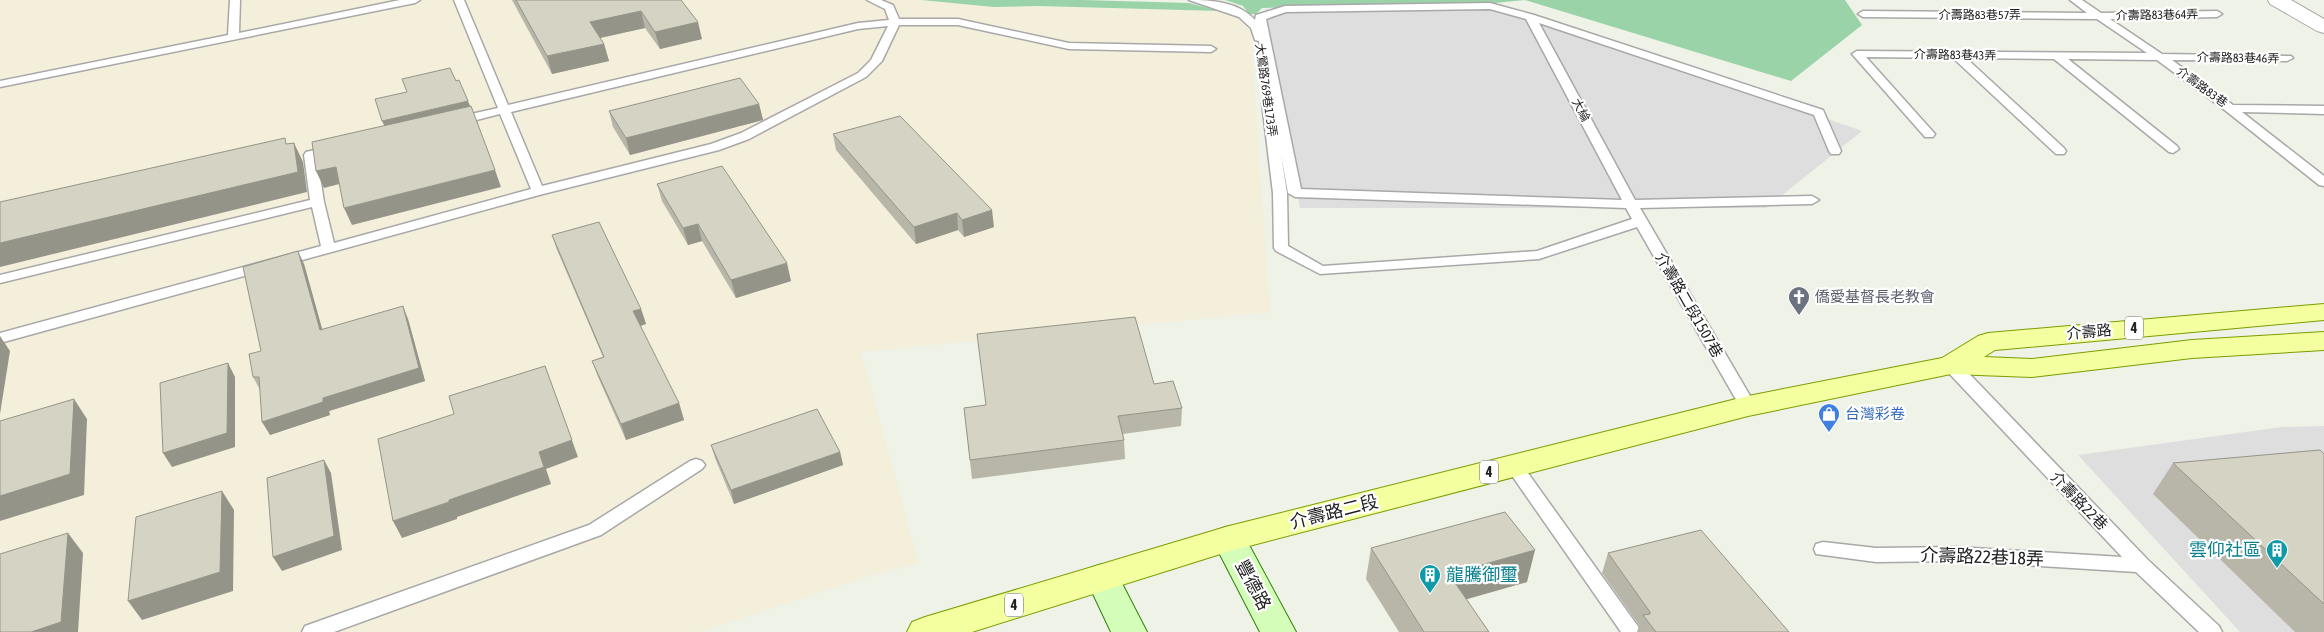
<svg xmlns="http://www.w3.org/2000/svg" width="2324" height="632" font-family="'Asap Condensed','Noto Sans TC',sans-serif">
<rect width="100%" height="100%" fill="#eff2e7"/>
<g fill="#dfdede">
<polygon points="1508,8 1862,131 1766,208 1300,208 1265,9"/>
<polygon points="2324,426 2324,632 2240,632 2078,455 2282,427"/>
</g>
<polygon fill="#f3efda" points="0,0 921,0 994,7 1039,6 1220,11 1250,24 1270,312 861,352 919,564 887,571 700,632 0,632"/>
<g fill="#9ad3a8">
<polygon points="921,0 1083,0 1189,3 1220,11 1039,6 994,7"/>
<polygon points="1225,0 1845,0 1862,25 1791,81 1525,0 1495,3 1262,8 1256,14 1249,14 1243,6"/>
</g>
<g fill="none" stroke-linecap="round" stroke-linejoin="round">
<g stroke="#a8a8a8" stroke-width="3">
<g id="service">
<polygon points="230,0 240,0 239,33 400,0 420,0 415,3 0,87 0,81 228,35"/>
<path d="M454,0H464L508,105L858,23L889,20L885,9L867,0H881L893,5L899,19H958L1069,43L1211,46L1216,49L1211,52L1069,49L958,25H899L882,61L866,77L749,139L719,150L543,194L0,343V333L321,246L312,207L0,283V275L310,200L304,155L306,152L332,146L338,150L336,153L317,157L324,202L334,243L531,189L500,114L457,125L451,121L453,118L498,108ZM888,26L871,60L858,73L741,133L711,144L542,186L511,112L858,29Z"/>
<path d="M1189,0C1212,0 1239,2 1255,20L1256,15L1285,6L1490,3L1534,15L1823,110L1841,151L1839,154H1831L1829,151L1814,115L1539,23L1635,200L1812,196L1819,200L1812,204L1640,208L1756,406L1754,410H1742L1637,227L1539,259L1320,274L1276,251L1274,248L1273,193L1262,103L1264,101L1271,100L1259,41L1255,40L1251,28L1239,17ZM1490,9L1526,19L1622,200L1301,189L1266,19L1286,12ZM1281,155L1288,193L1295,197L1626,208L1632,219L1537,251L1323,266L1288,246L1287,193Z"/>
<polygon points="2070,0 2082,0 2101,13 2217,11 2222,14 2217,17 2110,19 2162,54 2291,56 2293,58 2287,61 2172,60 2233,105 2324,106 2324,114 2242,112 2324,176 2324,186 2319,185 2226,111 2157,60 2068,59 2177,146 2179,149 2173,153 2169,152 2054,59 1966,58 2064,148 2066,151 2064,154 2056,154 1953,58 1866,57 1935,134 1933,137 1925,137 1852,54 1857,51 2147,53 2097,19 1863,17 1858,14 1863,11 2087,13"/>
<polygon points="1951,360 1957,361 2148,560 2219,626 2222,632 2199,632 2136,572 1957,561 1876,562 1816,554 1814,549 1816,544 1823,542 1876,548 1957,547 2122,557 1945,369 1943,365 1945,361"/>
<polygon points="696,459 702,461 705,465 702,469 601,535 334,632 302,632 305,626 589,525 690,461"/>
<polygon points="1514,460 1520,462 1642,632 1621,632 1508,470 1505,466 1508,462"/>
</g>
</g>
<g stroke="#a8a8a8" stroke-width="2">
<polygon id="minor" points="2268,0 2291,0 2324,19 2324,33 2317,31 2270,4"/>
</g>
<g stroke="#2c8000" stroke-width="2">
<g id="secondary">
<polygon points="1229,526 1241,530 1296,632 1260,632 1212,539 1217,530"/>
<polygon points="1102,564 1114,568 1147,632 1111,632 1085,577 1090,568"/>
</g>
</g>
<g stroke="#7b9e00" stroke-width="2">
<polygon id="primary" points="2324,304 2324,320 1995,350 1984,357 2032,359 2192,340 2324,332 2324,350 2192,358 2032,377 1951,374 1748,416 1230,551 972,632 907,632 912,622 925,617 1229,526 1748,396 1942,358 1978,336 1988,333"/>
</g>
<use href="#service" fill="#fff" fill-rule="evenodd"/>
<use href="#minor" fill="#fff" fill-rule="evenodd"/>
<use href="#secondary" fill="#d5fdba" fill-rule="evenodd"/>
<use href="#primary" fill="#f4ff9f" fill-rule="evenodd"/>
</g>
<g fill="#b7b6a9">
<polygon points="512,0 681,0 702,39 660,49 645,28 600,38 604,44 609,61 552,74"/>
<polygon points="759,104 763,120 630,155 613,127 609,111"/>
<polygon points="833,134 994,227 964,237 958,230 916,244 836,150"/>
<polygon points="657,184 791,281 736,298 702,241 688,245 662,201"/>
<polygon points="552,235 641,309 646,324 640,326 679,403 684,420 626,440 598,377 592,361 603,357 557,250"/>
<polygon points="304,264 322,329 408,319 425,381 329,411 330,415 270,435 260,390 253,377 261,351"/>
<polygon points="1154,384 1182,408 1181,426 1123,434 1124,440 1125,459 972,479 964,408"/>
<polygon points="711,445 840,452 843,465 734,504 715,458"/>
<polygon points="2324,454 2324,632 2295,632 2153,494 2173,463"/>
<polygon points="1371,548 1527,582 1466,599 1489,632 1399,632 1366,579"/>
<polygon points="1608,553 1789,632 1637,632 1639,625 1602,573"/>
</g>
<g fill="#959489">
<polygon points="641,11 645,28 595,39 590,22"/>
<polygon points="698,22 702,39 660,49 655,32"/>
<polygon points="604,44 609,61 552,74 547,56"/>
<polygon points="468,101 472,111 387,131 382,121"/>
<polygon points="759,104 763,120 630,155 626,138"/>
<polygon points="294,143 303,162 307,192 0,267 0,243"/>
<polygon points="336,167 343,183 324,188 316,171"/>
<polygon points="495,170 501,187 352,225 344,208"/>
<polygon points="992,210 994,227 964,237 962,220"/>
<polygon points="957,213 958,230 916,244 914,227"/>
<polygon points="698,224 702,241 688,245 683,228"/>
<polygon points="298,251 304,264 326,343 320,330"/>
<polygon points="787,263 791,281 736,298 731,280"/>
<polygon points="403,306 408,319 425,381 329,411 330,415 270,435 262,422 323,398"/>
<polygon points="641,309 646,324 637,327 633,311"/>
<polygon points="0,336 10,351 0,414"/>
<polygon points="228,363 235,377 235,447 172,467 163,453"/>
<polygon points="545,366 578,457 546,469 551,484 457,517 457,519 402,538 393,521 449,500 539,452"/>
<polygon points="74,399 87,419 84,495 0,521 0,496"/>
<polygon points="679,403 684,420 626,440 621,424"/>
<polygon points="840,452 843,465 734,504 731,490"/>
<polygon points="324,460 331,473 342,550 282,571 273,557"/>
<polygon points="222,491 234,510 233,591 142,620 128,601"/>
<polygon points="68,533 83,553 78,632 31,632"/>
<polygon points="1535,550 1527,582 1443,606 1449,574"/>
</g>
<g fill="#d5d4c4" stroke="#959489">
<polygon points="516,0 681,0 698,22 655,32 641,11 590,22 604,44 547,56"/>
<polygon points="450,68 456,81 459,80 468,101 382,121 375,99 407,92 402,79"/>
<polygon points="740,78 759,104 626,138 609,111"/>
<polygon points="471,106 495,170 344,208 336,167 316,171 312,142"/>
<polygon points="900,116 992,210 962,220 957,213 914,227 833,134"/>
<polygon points="285,138 286,144 294,143 298,172 0,243 0,202"/>
<polygon points="722,166 787,263 731,280 698,224 683,228 657,184"/>
<polygon points="599,222 641,309 633,311 679,403 621,424 592,361 604,357 552,235"/>
<polygon points="298,251 320,330 403,306 419,368 323,398 323,402 262,422 259,377 253,377 249,354 261,351 243,267"/>
<polygon points="1135,317 1154,384 1173,381 1182,408 1118,416 1124,440 970,460 964,408 986,405 977,334"/>
<polygon points="228,363 227,433 163,453 160,383"/>
<polygon points="545,366 572,440 539,452 544,467 449,500 449,502 393,521 378,439 454,414 449,396"/>
<polygon points="74,399 70,474 0,496 0,421"/>
<polygon points="817,409 840,452 731,490 711,445"/>
<polygon points="2320,450 2324,454 2324,604 2173,463"/>
<polygon points="324,460 334,536 273,557 267,478"/>
<polygon points="222,491 220,572 128,601 136,517"/>
<polygon points="1505,512 1535,550 1449,574 1489,632 1424,632 1371,548"/>
<polygon points="1701,530 1789,632 1656,632 1643,615 1650,614 1650,612 1608,553"/>
<polygon points="68,533 61,622 31,632 0,632 0,554"/>
</g>
<defs>
<g id="church-pin" transform="scale(1.125)"><path d="M0 17L-7.5 6A9.5 9.5 0 1 1 7.5 6Z" fill="#6b7280" stroke="#fff"/><path d="M-1.2-6h2.4v3.5h3.3v2.4h-3.3V6h-2.4V-.1h-3.3v-2.4h3.3Z" fill="#fff"/></g>
<g id="shop-pin" transform="scale(1.125)"><path d="M0 17L-7.5 6A9.5 9.5 0 1 1 7.5 6Z" fill="#3f7fe0" stroke="#fff"/><path d="M-5-2.5h2.3a2.7 3.5 0 0 1 5.4 0H5L5.5 6h-11ZM-1.5-2.5h3a1.5 2.3 0 0 0-3 0Z" fill="#fff"/></g>
<g id="building-pin" transform="scale(1.125)"><path d="M0 17L-7.5 6A9.5 9.5 0 1 1 7.5 6Z" fill="#0f9aa8" stroke="#fff"/><path d="M-4-6H4V6H1V3H-1V6H-4ZM-2.5-4.3h1.7v1.8h-1.7ZM.8-4.3h1.7v1.8H.8ZM-2.5-1h1.7V.8h-1.7ZM.8-1h1.7V.8H.8Z" fill="#fff"/></g>
</defs>
<g fill-rule="evenodd">
<use href="#church-pin" x="1799" y="297"/>
<use href="#shop-pin" x="1829" y="414"/>
<use href="#building-pin" x="2277" y="550"/>
<use href="#building-pin" x="1430" y="575"/>
</g>
<g text-anchor="middle" stroke-width="4.5" stroke-linejoin="round" paint-order="stroke">
<g font-size="12" fill="#212121" stroke="#fff">
<text x="1980" y="19">介壽路83巷57弄</text>
<text transform="translate(2157 15) rotate(-1)" y="4">介壽路83巷64弄</text>
<text transform="translate(1955 55) rotate(1)" y="4">介壽路83巷43弄</text>
<text transform="translate(2238 58) rotate(1)" y="4">介壽路83巷46弄</text>
<text transform="translate(2202 87) rotate(36)" y="4">介壽路83巷</text>
<text transform="translate(1266 90) rotate(82)" y="4">大鶯路769巷173弄</text>
<text transform="translate(1581 110) rotate(62)" y="4">大綸</text>
</g>
<g fill="#fff" stroke="#646464" stroke-width="1">
<rect x="2125" y="316.5" width="18" height="23" rx="4"/>
<rect x="1480" y="460.5" width="18" height="23" rx="4"/>
<rect x="1005" y="593.5" width="18" height="23" rx="4"/>
</g>
<g font-size="14" font-weight="bold" fill="#212121">
<text x="2134" y="333">4</text>
<text x="1489" y="477">4</text>
<text x="1014" y="610">4</text>
</g>
<g font-size="15" fill="#5b616d" stroke="#fff" text-anchor="start">
<text x="1815" y="302">僑愛基督長老教會</text>
</g>
<g font-size="15" fill="#212121" stroke="#fff">
<text transform="translate(1689 305) rotate(60)" y="5">介壽路二段1507巷</text>
<text transform="translate(2089 332) rotate(-5)" y="5">介壽路</text>
<text transform="translate(2079 501) rotate(46)" y="5">介壽路22巷</text>
</g>
<g font-size="15" fill="#366cbe" stroke="#fff" text-anchor="start">
<text x="1845" y="419">台灣彩卷</text>
</g>
<g font-size="18" fill="#212121" stroke="#fff">
<text transform="translate(1334 512) rotate(-14)" y="6">介壽路二段</text>
<text transform="translate(1982 557) rotate(2)" y="6">介壽路22巷18弄</text>
<text transform="translate(1253 585) rotate(62)" y="6">豐德路</text>
</g>
<g font-size="18" fill="#0d838f" stroke="#fff" text-anchor="end">
<text x="2261" y="556">雲仰社區</text>
<text x="1446" y="581" text-anchor="start">龍騰御璽</text>
</g>
</g>
</svg>
